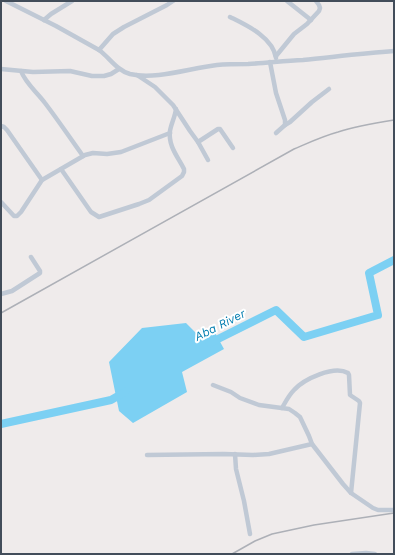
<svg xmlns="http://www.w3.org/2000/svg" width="395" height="555" font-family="'Work Sans',sans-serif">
<rect width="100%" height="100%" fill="#efebeb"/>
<polygon fill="#7cd0f3" points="186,323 197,334 213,329 224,349 182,372 187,392 133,423 119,411 109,362 142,328"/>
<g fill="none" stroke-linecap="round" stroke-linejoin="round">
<g stroke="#7cd0f3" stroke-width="8">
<polyline points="210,343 276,310 304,337 378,315 369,273 394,260"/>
<polyline points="1,424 111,400 125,392"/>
</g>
<g stroke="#c0c9d5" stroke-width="4.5">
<path d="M6,1L56,26L99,50C109,57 116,70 130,74C156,80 190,68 217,65C227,64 238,64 248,64C266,63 284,61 303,60C333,57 364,53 394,51"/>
<polyline points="287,1 311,20"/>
<path d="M230,17C246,25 273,37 276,58"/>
<polyline points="44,20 51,14 72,1"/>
<polyline points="99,50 113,34 124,27 167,5 173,1"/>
<polyline points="276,56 294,34 307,24 319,11 320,8 319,5 316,1"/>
<polyline points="270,62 276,93 285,120 285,125 276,133"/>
<polyline points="1,69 33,72 70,71 92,76 104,76 111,74 119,69"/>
<path d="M21,71C26,84 37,92 45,103C58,120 70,138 83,156"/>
<polyline points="137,75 155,87 173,105 190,131 198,142 208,160"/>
<polyline points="285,125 290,122 312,102 329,89"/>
<polyline points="1,126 4,127 7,130 42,180"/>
<polyline points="198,142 218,129 220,129 233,148"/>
<path d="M61,169L91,212L99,217L139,204L149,200L182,176L184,172V169C178,157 168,146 170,131C171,124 175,117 176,109"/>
<polyline points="1,202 14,216 17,216 21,212 42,180 85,155 93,153 107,154 121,152 170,133"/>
<polyline points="1,294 12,291 40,273 40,271 31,257"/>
<polyline points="213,385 231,392 240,398 259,405 289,409 295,413 300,417 309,436 312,444 343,484 351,493 373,508 378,510 394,510"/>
<path d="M282,408C286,401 289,395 294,390C304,379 334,365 348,373L349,375L350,395L359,401L360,403L351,493"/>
<polyline points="235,454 236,469 244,501 250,534"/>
<polyline points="147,455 224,454 253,455 269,454 312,444"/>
<polyline points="352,554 366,553 375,554"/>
</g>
<g stroke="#adb0b7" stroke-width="1.5">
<path d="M1,313L294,149C308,143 323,136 338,132C356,126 375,123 394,120"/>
<polyline points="232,554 255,541 272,534 314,525 394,513"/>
</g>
</g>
<g text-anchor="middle" stroke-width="4" stroke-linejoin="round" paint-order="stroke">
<g font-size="12" font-style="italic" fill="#007caf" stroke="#fff">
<text transform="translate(220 325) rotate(-27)" y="4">Aba River</text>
</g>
</g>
<rect width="395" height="555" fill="none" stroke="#424d5a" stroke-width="4"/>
</svg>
